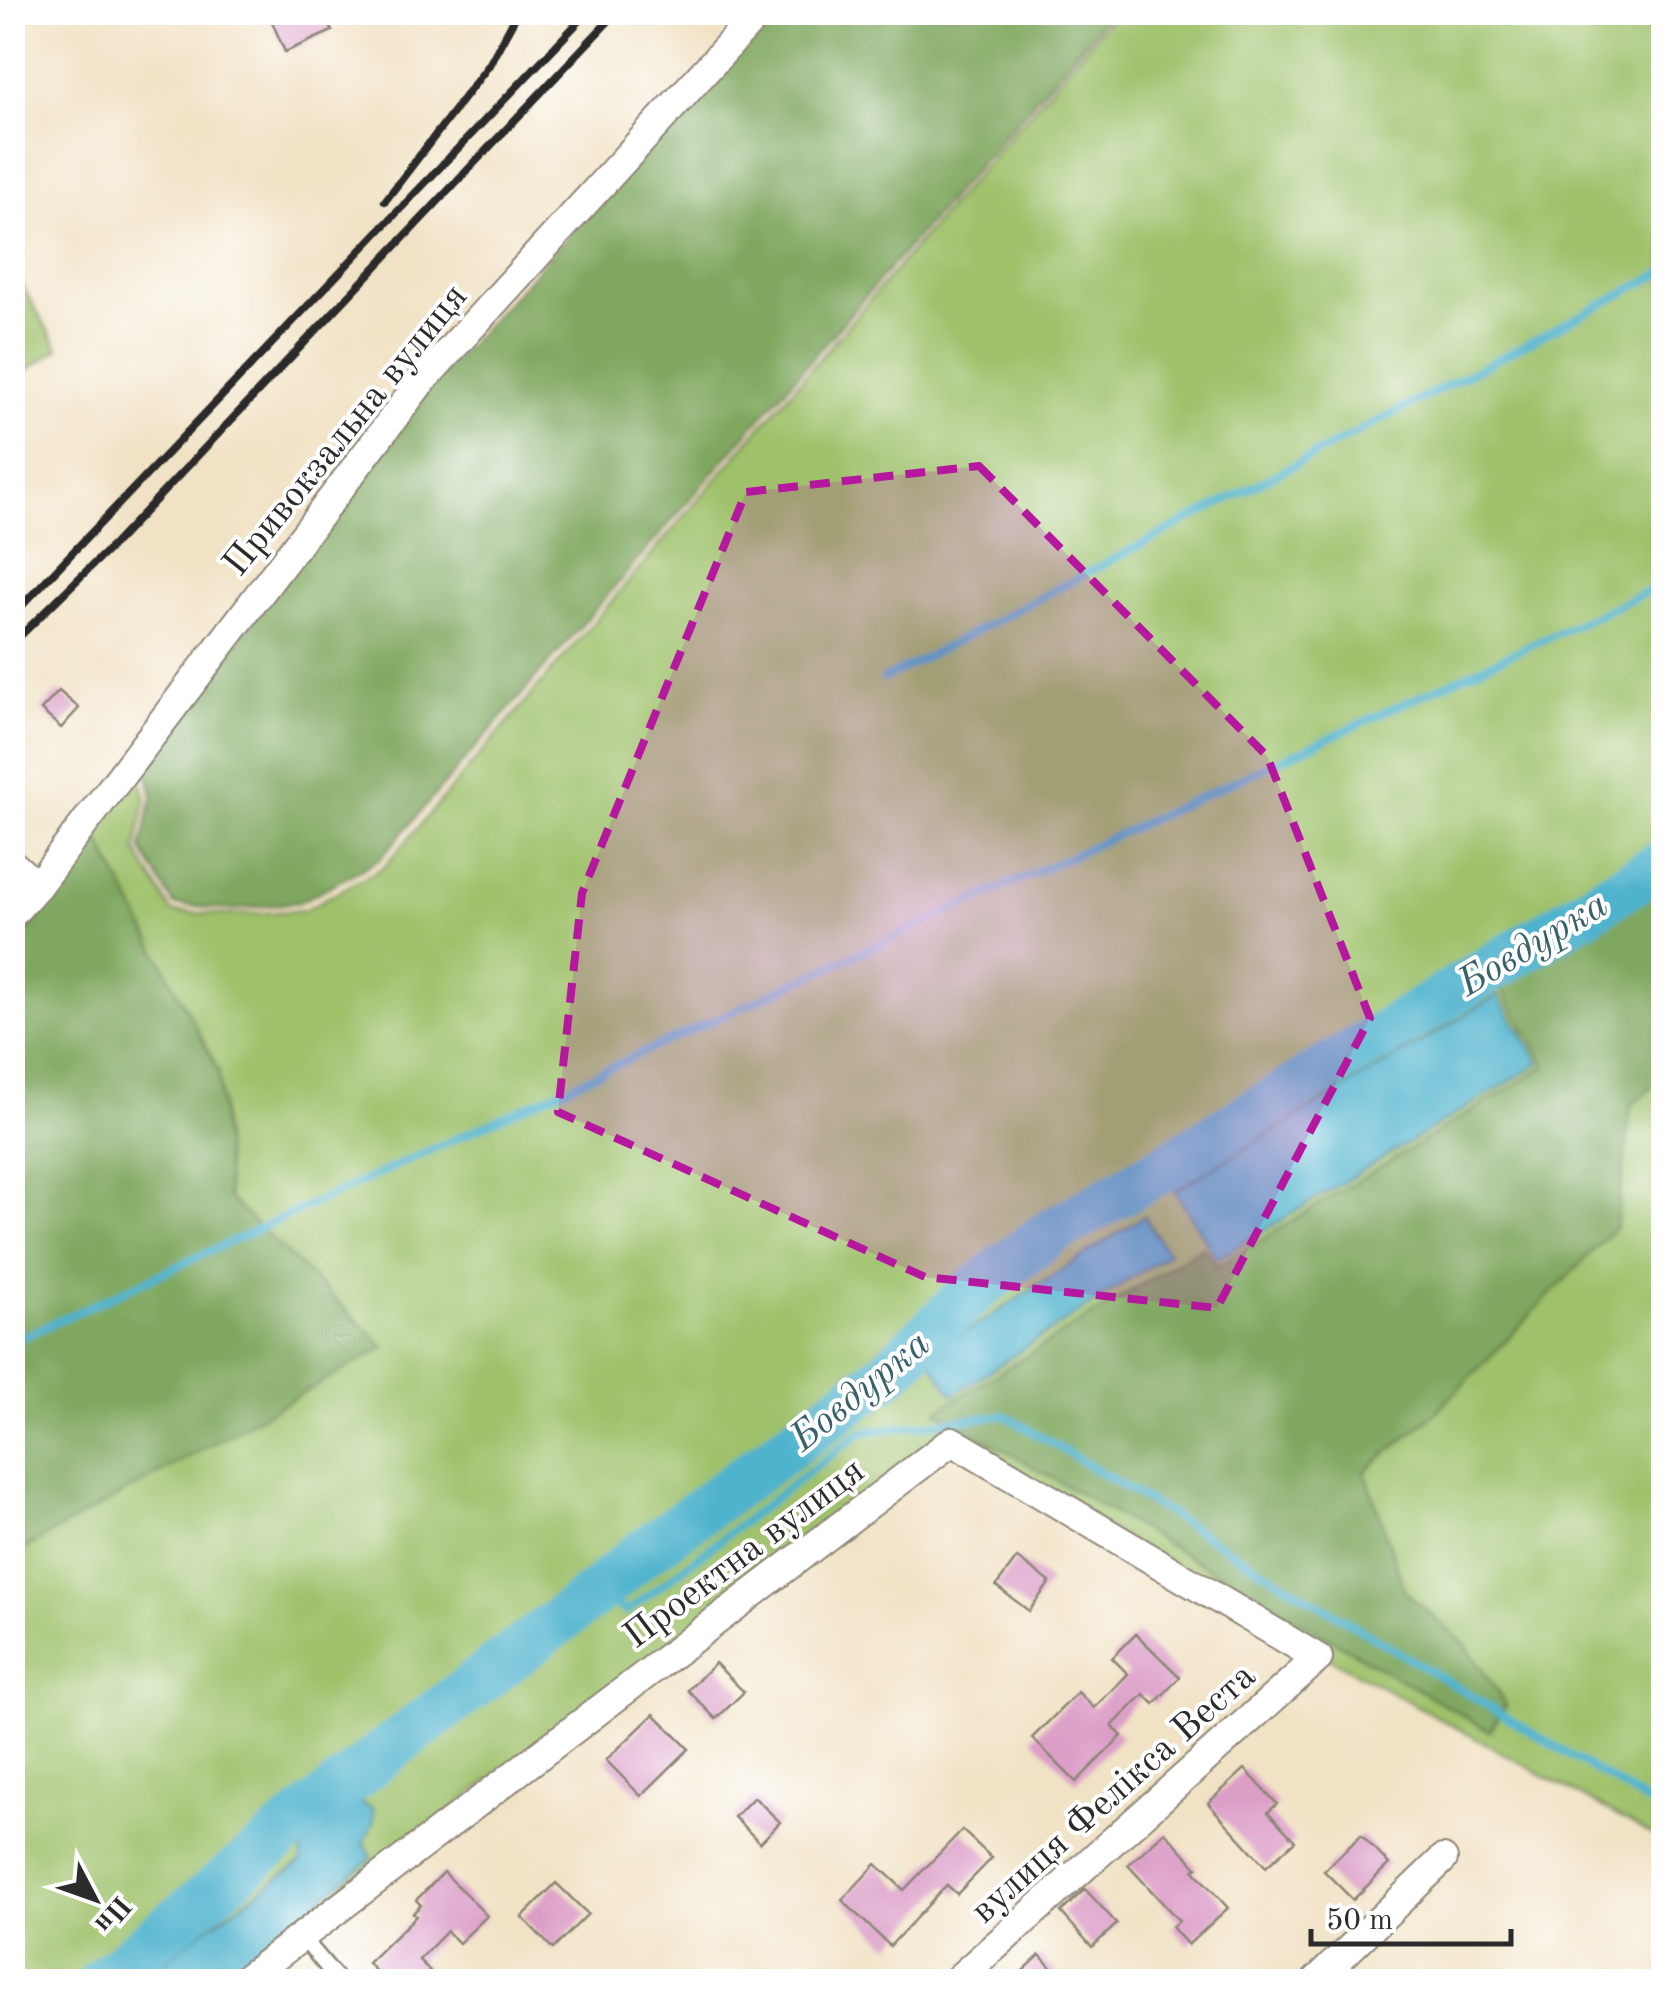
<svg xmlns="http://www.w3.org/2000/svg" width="1676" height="1994" font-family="'Old Standard TT',serif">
<rect width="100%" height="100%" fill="#fff"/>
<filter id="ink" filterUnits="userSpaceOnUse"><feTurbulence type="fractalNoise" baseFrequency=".01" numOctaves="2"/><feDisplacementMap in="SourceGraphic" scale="20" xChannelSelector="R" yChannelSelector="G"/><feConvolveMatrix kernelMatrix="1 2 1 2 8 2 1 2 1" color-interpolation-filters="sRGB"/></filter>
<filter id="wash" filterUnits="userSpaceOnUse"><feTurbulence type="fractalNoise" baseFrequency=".0048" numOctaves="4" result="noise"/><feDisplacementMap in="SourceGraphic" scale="40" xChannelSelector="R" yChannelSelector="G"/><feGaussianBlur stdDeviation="2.25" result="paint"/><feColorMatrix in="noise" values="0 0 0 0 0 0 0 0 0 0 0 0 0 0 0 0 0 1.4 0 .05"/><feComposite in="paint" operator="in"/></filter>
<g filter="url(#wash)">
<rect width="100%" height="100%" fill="#f1e2c5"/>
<g fill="#9fc16a" stroke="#65764a" stroke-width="2.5">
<polygon points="1115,13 1663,13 1663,1841 1322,1654 949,1435 223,1981 13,1982 13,930 46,893 138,772 146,799 136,850 172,912 233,915 304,910 384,867"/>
<polygon points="13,271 59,349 13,379 12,379"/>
</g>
<g fill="#7fa75e" stroke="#556944" stroke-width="2.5">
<polygon points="771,13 1110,13 379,860 300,902 232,910 174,905 141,848 153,796 145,764 428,389"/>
<polygon points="99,840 219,1072 228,1198 385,1347 13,1555 13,946 49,907"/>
<polygon points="1663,888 1663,1078 1631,1105 1616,1227 1433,1415 1365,1471 1405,1592 1466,1645 1506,1705 1490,1731 937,1411 1203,1247 1217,1267 1546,1066 1501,988"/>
</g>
<g fill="#4fb3ce" stroke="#3d6f7c" stroke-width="2.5">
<polygon points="1498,995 1540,1063 1217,1259 1175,1191"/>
<polygon points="1144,1216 1168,1254 953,1395 928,1357"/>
<polygon points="359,1802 374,1809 373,1823 364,1843 372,1858 221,1978 206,1982 141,1981 193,1938 301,1862 302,1849"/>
</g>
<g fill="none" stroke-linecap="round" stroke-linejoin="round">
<g stroke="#4fb3ce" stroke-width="8">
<polyline points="884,679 1664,272"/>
<polyline points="12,1342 1664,584"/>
<polyline points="597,1592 626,1612 861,1432 1005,1415 1664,1812"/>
</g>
<polyline stroke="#4fb3ce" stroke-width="48" points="101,1982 375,1760 597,1592 640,1555 888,1373 971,1293 1047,1235 1167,1166 1664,863"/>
</g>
<g id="blocks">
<g fill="#dc9dc7">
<polygon points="268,12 324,12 332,31 285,52"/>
<polygon points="59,691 79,708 61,728 41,710"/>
<polygon points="1017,1558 1050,1582 1029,1611 996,1586"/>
<polygon points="1136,1634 1180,1677 1154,1704 1144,1694 1112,1726 1122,1736 1076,1782 1032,1738 1078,1692 1094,1708 1128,1674 1112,1658"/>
<polygon points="715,1663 744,1692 716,1719 688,1690"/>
<polygon points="654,1714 689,1749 641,1796 606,1760"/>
<polygon points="1245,1769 1277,1804 1268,1812 1295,1841 1266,1867 1208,1803"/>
<polygon points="754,1797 780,1822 760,1843 734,1817"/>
<polygon points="962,1830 992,1858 957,1894 947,1885 890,1946 842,1900 876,1864 904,1890"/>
<polygon points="1165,1832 1197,1867 1193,1870 1228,1908 1188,1945 1172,1927 1179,1921 1128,1865"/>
<polygon points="1361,1835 1389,1864 1353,1900 1324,1871"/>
<polygon points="444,1872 487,1916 459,1943 447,1931 419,1960 430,1971 420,1982 386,1982 368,1963 416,1916 413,1913 421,1905 416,1900"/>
<polygon points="556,1883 588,1914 553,1949 522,1917"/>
<polygon points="1085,1889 1117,1924 1092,1947 1061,1912"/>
<polygon points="1040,1955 1064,1982 1011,1982"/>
</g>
</g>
</g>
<g filter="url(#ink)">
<use href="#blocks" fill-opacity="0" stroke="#8e8678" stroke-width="2.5"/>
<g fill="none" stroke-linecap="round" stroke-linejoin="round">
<g stroke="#8e8678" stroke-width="19">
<polyline id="service" points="301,1936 340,1982"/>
</g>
<g stroke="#8e8678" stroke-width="32">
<g id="minor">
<polyline points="12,864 37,886"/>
<polyline points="12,914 37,886 420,383 759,12"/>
<polyline points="242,1982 952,1441 1318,1658 955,1982"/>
<polyline points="1315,1982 1443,1859"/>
</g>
</g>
<use href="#service" stroke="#fff" stroke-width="14"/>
<use href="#minor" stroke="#fff" stroke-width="28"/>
<g stroke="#2b2b2b" stroke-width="8">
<polyline points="385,201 489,65 518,12"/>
<polyline points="12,616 588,12"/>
<polyline points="12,644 115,543 617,12"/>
</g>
</g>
</g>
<path fill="#b5179e" fill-opacity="0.2" stroke="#b5179e" stroke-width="8" stroke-dasharray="20 12" stroke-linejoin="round" d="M979,466L1267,756L1370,1018L1217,1308L925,1277L558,1112L582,893L746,492Z"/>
<g text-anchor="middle" stroke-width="8" stroke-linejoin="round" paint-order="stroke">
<g font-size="38" fill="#2b2b2b" stroke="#fff">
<text transform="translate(344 429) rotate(-51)" y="13">Привокзальна вулиця</text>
<text transform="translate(743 1552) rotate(-37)" y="13">Проектна вулиця</text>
<text transform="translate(1112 1792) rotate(-42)" y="13">вулиця Фелікса Веста</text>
</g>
<g font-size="40" font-style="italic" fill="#39616c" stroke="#fff">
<text transform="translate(1532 942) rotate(-31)" y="14">Бовдурка</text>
<text transform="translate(859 1389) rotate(-39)" y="14">Бовдурка</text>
</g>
</g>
<rect width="1676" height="1994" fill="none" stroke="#fff" stroke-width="50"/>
<g transform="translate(95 1899) rotate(131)" stroke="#ffffff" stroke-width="8" paint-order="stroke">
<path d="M0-8L18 38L0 25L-18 38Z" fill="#2b2b2b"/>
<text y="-15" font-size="28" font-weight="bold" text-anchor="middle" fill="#2b2b2b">Пн</text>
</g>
<path d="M1311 1929v15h200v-15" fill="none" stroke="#2b2b2b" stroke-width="5"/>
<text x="1326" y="1929" font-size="30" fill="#2b2b2b" stroke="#ffffff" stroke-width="8" paint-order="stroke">50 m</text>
</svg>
